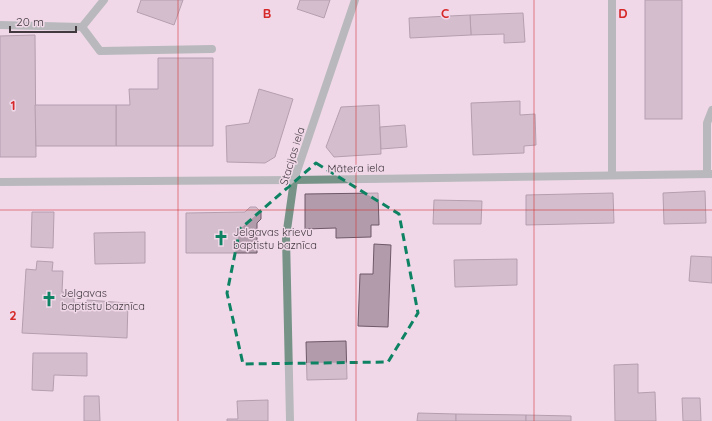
<svg xmlns="http://www.w3.org/2000/svg" width="712" height="421" font-family="Quicksand,sans-serif">
<rect width="100%" height="100%" fill="#f0d8e9"/>
<g fill="#b29bab" stroke="#6d5968">
<polygon points="141,0 183,0 174,25 137,12"/>
<polygon points="300,0 330,0 324,18 297,9"/>
<rect x="645" y="0" width="37" height="119"/>
<polygon points="523,13 525,42 504,43 504,34 471,35 470,15"/>
<polygon points="470,15 471,35 410,38 409,18"/>
<polygon points="35,35 36,157 0,157 0,36"/>
<polygon points="158,58 213,58 213,146 116,146 116,105 130,105 129,89 158,89"/>
<polygon points="259,89 293,99 275,157 265,163 227,162 226,126 249,123"/>
<polygon points="520,101 520,115 535,114 536,145 524,146 524,153 473,155 471,103"/>
<polygon points="35,105 116,105 116,146 36,146"/>
<polygon points="379,105 381,154 334,157 326,147 341,107"/>
<polygon points="405,125 407,147 381,149 380,127"/>
<polygon points="705,191 706,223 664,224 663,193"/>
<polygon points="378,193 379,225 371,225 371,237 336,238 336,228 305,229 305,194"/>
<polygon points="613,193 614,223 526,225 526,195"/>
<polygon points="434,200 482,201 481,224 433,224"/>
<polygon points="250,207 256,207 261,212 261,219 257,223 257,253 186,253 186,213 245,212"/>
<polygon points="32,212 54,212 53,248 31,247"/>
<polygon points="145,232 145,263 95,264 94,233"/>
<polygon points="374,244 391,245 388,327 358,326 360,274 373,274"/>
<polygon points="691,256 712,257 712,283 689,281"/>
<polygon points="517,259 517,285 455,287 454,260"/>
<polygon points="37,261 53,262 52,271 63,271 62,292 70,293 70,297 74,298 74,303 87,303 87,300 128,303 127,338 22,333 26,269 36,270"/>
<polygon points="346,341 347,379 307,380 306,342"/>
<polygon points="33,353 87,353 87,376 54,375 53,391 32,390"/>
<polygon points="638,364 638,393 655,392 656,421 615,421 614,365"/>
<polygon points="84,396 99,396 100,421 84,421"/>
<polygon points="682,398 700,398 701,421 683,421"/>
<polygon points="268,400 268,421 227,421 227,419 238,419 237,401"/>
<polygon points="418,413 456,414 456,421 417,421"/>
<polygon points="456,414 526,415 526,421 456,421"/>
<polygon points="526,415 571,416 571,421 526,421"/>
</g>
<g fill="none" stroke-linecap="round" stroke-linejoin="round">
<g stroke="#779387" stroke-width="8">
<polyline points="0,25 82,27 104,0"/>
<polyline points="82,27 100,51 212,49"/>
<polyline points="707,174 707,123 712,110"/>
<polyline points="612,175 612,0"/>
</g>
<g stroke="#779387" stroke-width="8">
<polyline points="0,182 294,180 712,174"/>
<polyline points="290,421 286,237 294,180 355,0"/>
</g>
</g>
<path d="M0 0H712V421H0ZM316,163L399,214L418,313L388,362L243,364L227,293L240,229Z" fill="#f0d8e9" fill-opacity=".55" fill-rule="evenodd"/>
<path fill="none" stroke="#0e8363" stroke-width="3" stroke-dasharray="8 5" stroke-linejoin="round" d="M316,163L399,214L418,313L388,362L243,364L227,293L240,229Z"/>
<path fill="none" stroke="#d62828" stroke-width="1" stroke-opacity="0.55" d="M178,0V421M356,0V421M534,0V421M0,210H712"/>
<defs>
<g id="church-bare" transform="scale(1.2)"><path d="M-1.2-6h2.4v3.5h3.3v2.4h-3.3V6h-2.4V-.1h-3.3v-2.4h3.3Z" fill="#0e8363" stroke="#f0d8e9" stroke-width="2.5" paint-order="stroke"/></g>
</defs>
<g fill-rule="evenodd">
<use href="#church-bare" x="221" y="238"/>
<use href="#church-bare" x="49" y="299"/>
</g>
<g text-anchor="middle" stroke-width="3" stroke-linejoin="round" paint-order="stroke">
<g font-size="11" fill="#42393f" stroke="#f0d8e9">
<text transform="translate(292 156) rotate(-73)" y="4">Stacijas iela</text>
<text transform="translate(356 168) rotate(-1)" y="4">Mātera iela</text>
</g>
<g font-size="11" fill="#42393f" stroke="#f0d8e9" text-anchor="start">
<text x="233" y="236">Jelgavas krievu<tspan x="233" dy="13">baptistu baznīca</tspan></text>
<text x="61" y="297">Jelgavas<tspan x="61" dy="13">baptistu baznīca</tspan></text>
</g>
</g>
<g font-size="13" text-anchor="middle" font-weight="bold" fill="#d62828" stroke="#f0d8e9" stroke-width="3" stroke-linejoin="round" paint-order="stroke">
<text x="267" y="18">B</text>
<text x="445" y="18">C</text>
<text x="623" y="18">D</text>
<text x="13" y="110">1</text>
<text x="13" y="320">2</text>
</g>
<path d="M10 26v6h66v-6" fill="none" stroke="#42393f" stroke-width="2"/>
<text x="16" y="26" font-size="12" fill="#42393f" stroke="#f0d8e9" stroke-width="3" paint-order="stroke">20 m</text>
</svg>
